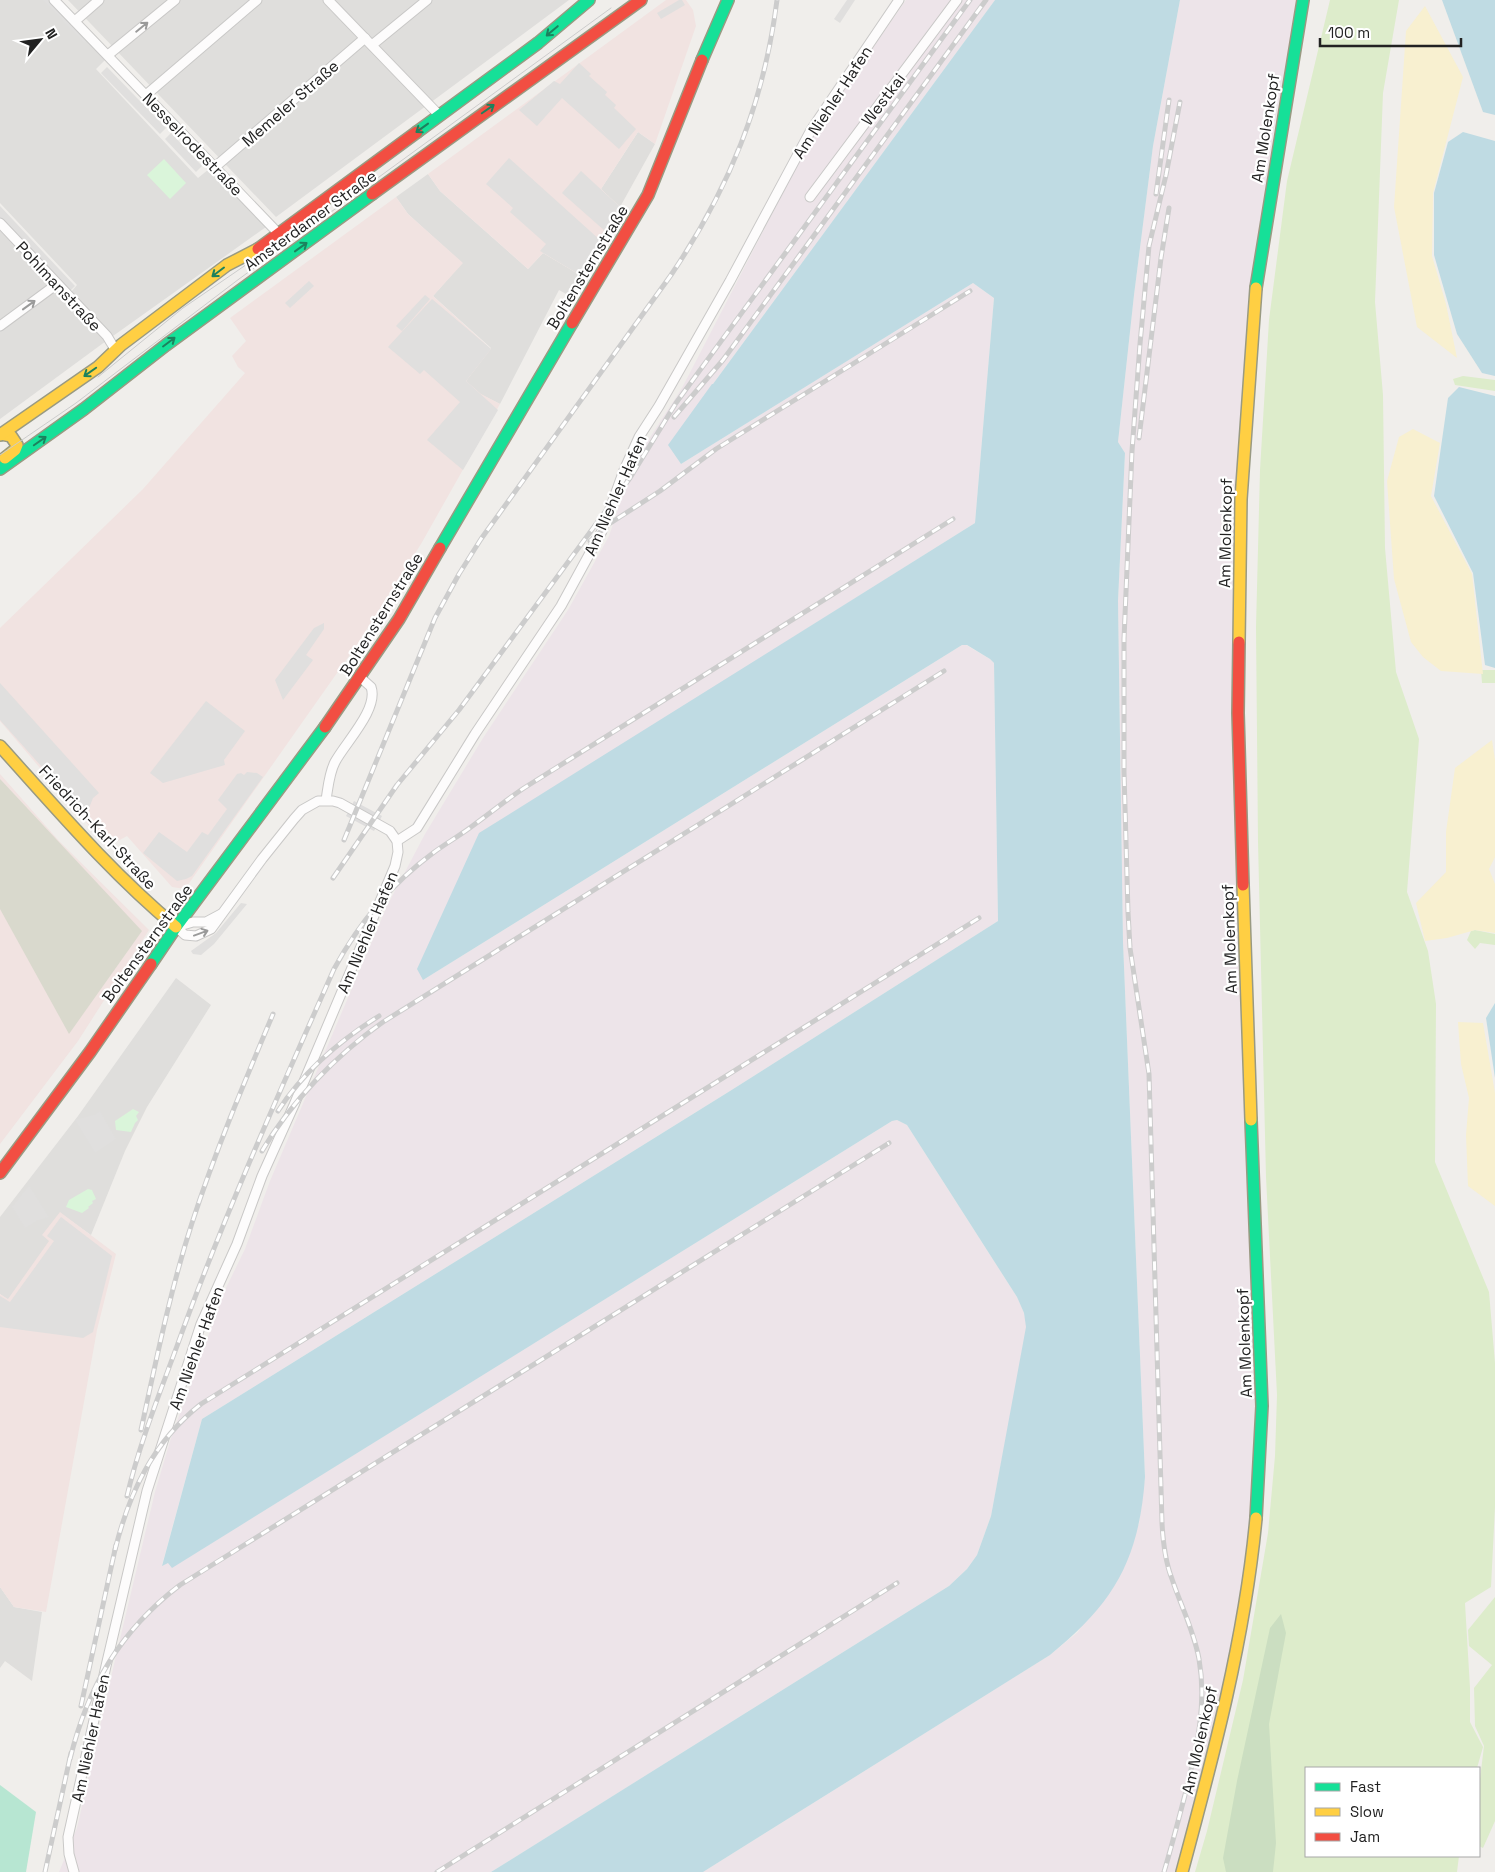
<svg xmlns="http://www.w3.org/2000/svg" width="1495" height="1872" font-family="'Space Grotesk',sans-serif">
<rect width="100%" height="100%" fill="#f0eeeb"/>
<g fill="#dfdedc">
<polygon points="0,0 48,0 105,60 96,69 198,178 209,169 266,227 113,336 71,292 77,285 0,203"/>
<polygon points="68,0 569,0 276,217"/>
<polygon points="638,132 655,144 620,207 601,189"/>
<polygon points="428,174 440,191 528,269 543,253 580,275 568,295 559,290 500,404 480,394 466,381 491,348 433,296 462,263 408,214 396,197"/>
<polygon points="0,231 106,341 0,419"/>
<polygon points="176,978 211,1005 147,1107 125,1151 91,1235 60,1213 50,1241 8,1300 0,1294 0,1217 78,1116"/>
<polygon points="0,1587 14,1607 42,1612 32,1681 5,1661 0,1668"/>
</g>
<g fill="#f1e3e1">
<polygon points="666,0 686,0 693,10 696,26 655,144 638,132 601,189 620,207 580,275 543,253 528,269 440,191 428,174"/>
<polygon points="396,197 408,214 463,263 433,296 491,349 466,381 481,394 500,404 421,544 356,646 185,889 172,887 127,836 109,846 97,835 0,721 0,628 143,489 245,373 238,367 232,356 246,341 230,318"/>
<polygon points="0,774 59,841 149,930 78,1041 0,1144"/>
<polygon points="60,1212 116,1254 97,1330 46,1612 14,1607 0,1587 0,1294 8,1299 49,1241 42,1235"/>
</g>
<g fill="#ede4e9">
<polygon points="906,0 995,0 713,384 710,387 675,454 681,464 973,283 994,298 975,523 787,641 423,980 962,645 966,645 990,659 994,663 998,921 730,1091 202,1419 162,1565 168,1562 173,1567 892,1121 897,1120 907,1125 1017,1297 1024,1313 1027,1328 991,1516 977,1555 967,1569 949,1586 491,1872 59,1872 77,1828 115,1660 155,1492 171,1438 225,1290 245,1249 270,1181 387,906 425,834 483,738 568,610 609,536 634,462 682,388 814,133"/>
<polygon points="1180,0 1299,0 1276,119 1254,270 1235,583 1257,1406 1248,1555 1224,1681 1177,1872 703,1872 1050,1655 1078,1632 1139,1524 1145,1477 1123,942 1118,601 1125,453 1118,442 1134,295 1153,146"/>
</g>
<polygon fill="#d9d9cd" points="0,779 142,931 69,1034 0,909"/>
<g fill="#ddeccb">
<polygon points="1330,0 1399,0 1383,93 1375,302 1383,395 1385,548 1396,672 1419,739 1407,892 1428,951 1436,1004 1435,1162 1489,1292 1495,1363 1495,1507 1491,1587 1465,1603 1470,1688 1470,1722 1483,1747 1477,1768 1306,1768 1306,1856 1459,1856 1457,1872 1195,1872 1207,1831 1243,1680 1268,1533 1275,1456 1277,1395 1266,1177 1258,842 1256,627 1260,470 1269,320 1287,181"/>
<polygon points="1463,376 1495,380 1495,391 1455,385 1453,379"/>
<polygon points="1481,670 1495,670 1495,683 1482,683"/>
<polygon points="1475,930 1495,934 1495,945 1480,943 1475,949 1467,940 1471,931"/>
<polygon points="1495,1597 1495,1821 1483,1848 1479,1846 1479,1787 1484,1746 1475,1726 1474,1688 1492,1665 1469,1646 1468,1630"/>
</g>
<polygon fill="#cbdec1" points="1281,1614 1286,1633 1269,1724 1276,1843 1273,1872 1226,1872 1223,1858 1237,1781 1270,1628"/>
<g fill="#f8f0d0">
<polygon points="1425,6 1463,77 1433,193 1432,256 1446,304 1457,358 1417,327 1394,207 1406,31"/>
<polygon points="1413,429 1440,443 1431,496 1472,574 1483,674 1441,671 1423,657 1411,642 1394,579 1387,481 1399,437"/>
<polygon points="1492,740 1495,760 1495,857 1489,869 1495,884 1495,933 1475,930 1447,938 1425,941 1416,903 1446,872 1446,832 1455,768"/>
<polygon points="1458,1022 1483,1023 1495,1093 1495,1206 1468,1186 1466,1135 1469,1098 1461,1064"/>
</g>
<g fill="#daf5da">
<polygon points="164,159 186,183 170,199 147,175"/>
<polygon points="133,1109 139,1112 136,1116 138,1120 135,1123 131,1132 116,1130 115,1121"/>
<polygon points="88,1189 92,1190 96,1199 92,1201 93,1203 88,1207 89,1208 82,1213 66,1207 69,1200"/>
</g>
<polygon fill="#b7e6d2" points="0,1785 36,1812 26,1872 0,1872"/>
<g fill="#e0dfde">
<polygon points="43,0 48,0 86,41 84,43"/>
<polygon points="679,0 682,0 685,5 661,19 657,13"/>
<polygon points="847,0 855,0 840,23 834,19"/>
<polygon points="579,63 591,74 589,76 607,92 605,95 616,105 614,108 636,129 619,149 562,98 537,126 519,110 554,81 560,84"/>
<polygon points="107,67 166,128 160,134 101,73"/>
<polygon points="171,133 202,166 196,172 165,139"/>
<polygon points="509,158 600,240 580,275 540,251 546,244 510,212 513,208 486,184"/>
<polygon points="581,171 620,207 605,231 562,193"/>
<polygon points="0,206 75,286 69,292 0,219"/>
<polygon points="309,281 314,286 290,308 285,303"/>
<polygon points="425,295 430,299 402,331 396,326"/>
<polygon points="432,299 491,349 466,381 498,410 463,470 427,440 460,402 424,370 420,374 388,347"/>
<polygon points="324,623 324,629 306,655 313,660 283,700 275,680 314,628"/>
<polygon points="0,683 99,793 93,798 89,808 83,813 0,720"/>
<polygon points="206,701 245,731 224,760 225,765 163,783 150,773"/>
<polygon points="247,772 257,773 263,777 192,876 186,879 177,881 143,853 159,832 187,852 202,832 208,835 227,809 218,800 237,774 241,773 244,775"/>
<polygon points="241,903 247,904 214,944 201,955 193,954 191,951 216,933"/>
<polygon points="100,1111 116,1139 95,1153 75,1120 94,1115"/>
<polygon points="29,1185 49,1217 38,1220 25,1228 12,1207"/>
<polygon points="61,1217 112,1256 93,1332 83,1338 0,1327 0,1296 10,1302 54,1241 47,1236"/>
</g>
<g fill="#bfdbe3">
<path d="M995,0H1180L1153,146L1134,295L1118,442L1125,453L1118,601L1123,942L1145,1477C1139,1560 1114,1603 1050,1655L703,1872H491L949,1586L967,1569L977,1555L991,1516L1026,1327L1024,1313L1017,1297L907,1125L897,1120L892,1121L172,1568L168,1563L162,1566L202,1419L730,1091L998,921L994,663L990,659L967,645H962L423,980L417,969L479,833L975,523L994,298L973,283L681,464L668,445L712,384H713Z"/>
<polygon points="1442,0 1495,0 1495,115 1483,112"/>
<polygon points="1463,132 1495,141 1495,376 1482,373 1457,334 1434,255 1434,193 1448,142"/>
<polygon points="1459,387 1495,396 1495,668 1485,665 1473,573 1434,496 1448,398"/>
<polygon points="1495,1003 1495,1078 1486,1018"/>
</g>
<polygon fill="#dedddd" points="354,801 382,816 374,831 346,816"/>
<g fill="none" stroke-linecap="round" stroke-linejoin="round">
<g stroke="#c9c8c7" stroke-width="11">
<g id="street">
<polyline points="54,0 279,234"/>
<polyline points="328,0 439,115"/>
<polyline points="75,21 99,0"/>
<polyline points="372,45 427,0"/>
<polyline points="108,55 175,0"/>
<polyline points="146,95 257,0"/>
<polyline points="215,167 365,38"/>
<polyline points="810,197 957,0"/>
<polyline points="0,223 107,336 116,351"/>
<polyline points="0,326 57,284"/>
<path d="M326,800C328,788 329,773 335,762C345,743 379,709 371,687L361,678"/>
<polyline points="397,841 417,828 475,734 561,606 602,531 624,470 639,437 659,406 730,281 811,130 899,0"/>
<polyline points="176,927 193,922 206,922 221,914"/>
<polyline points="74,1872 69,1854 68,1837 106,1666 147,1491 201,1324 237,1244 262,1176 294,1105 395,866 398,852 397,841 390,831 340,803 333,801 318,801 302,810 294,819 262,859 211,929 196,936 185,935 176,927"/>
</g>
</g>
<g stroke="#999a82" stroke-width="14">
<g id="fast">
<polyline points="702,60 728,0"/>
<polyline points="417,132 538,43 589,0"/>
<polyline points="1256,288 1303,0"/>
<polyline points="0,469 84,409 166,345 372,194"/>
<polyline points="440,548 572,323"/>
<polyline points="151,964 176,927 325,727"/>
<polyline points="1251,1120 1262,1406 1256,1518"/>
</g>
</g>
<g stroke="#999a82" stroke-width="14">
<g id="slow">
<polyline points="1,434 11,436 17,445 15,450 5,458"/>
<polyline points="0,435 98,367 121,345 227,265 258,249"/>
<polyline points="1239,642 1241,499 1256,288"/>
<path d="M0,746C56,808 111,873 176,927"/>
<polyline points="1243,885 1251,1120"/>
<path d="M1182,1872C1213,1757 1245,1638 1256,1518"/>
</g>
</g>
<g stroke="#999a82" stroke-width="14">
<g id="jam">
<polyline points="372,194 641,0"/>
<polyline points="258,249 417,132"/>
<polyline points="572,323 648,195 702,60"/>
<polyline points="1239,642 1238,713 1243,885"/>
<polyline points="325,727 399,619 440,548"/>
<polyline points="0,1173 90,1052 151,964"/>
</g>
</g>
<use href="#street" stroke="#fdfcfc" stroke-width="9"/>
<use href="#fast" stroke="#16e098" stroke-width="11"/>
<use href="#slow" stroke="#ffcf43" stroke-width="11"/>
<use href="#jam" stroke="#f24e42" stroke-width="11"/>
<g stroke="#ccc" stroke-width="1">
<polyline points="98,377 183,308 256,258"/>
<polyline points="0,455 76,403 239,279 611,8"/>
</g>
<g stroke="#ccc" stroke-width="5">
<g id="rail">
<polyline points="1156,194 1169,100"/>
<polyline points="674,417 723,360 986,0"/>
<polyline points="1139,438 1161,258 1169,208"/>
<polyline points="590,541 609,524 660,491 716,449 970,291"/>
<path d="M344,840L435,618L459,574L481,539L671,275C729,189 764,103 777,0"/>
<polyline points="333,878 397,785 459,710 630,478 676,403 970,0"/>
<path d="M278,1111C304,1071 339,1041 379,1016"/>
<path d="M262,1151C291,1102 336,1055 383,1022L944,671"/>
<path d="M141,1430C156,1361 170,1291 192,1223C215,1152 244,1083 273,1014"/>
<path d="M127,1496C139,1445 159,1395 177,1346C223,1218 279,1093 334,969C359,923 391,884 433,853C445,844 459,836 471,827C489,814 506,800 524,788L953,519"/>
<path d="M115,1550C129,1493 153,1442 201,1404L979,918"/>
<polyline points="81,1706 116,1545"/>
<path d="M70,1759C88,1686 120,1631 180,1585L889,1143"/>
<polyline points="45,1872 71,1753"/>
<polyline points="437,1872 897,1583"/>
<path d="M1164,1872C1172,1845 1179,1818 1186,1791C1197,1746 1207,1704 1199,1659C1194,1631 1181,1606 1172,1579C1165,1561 1163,1542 1162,1523L1149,1074L1130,948L1128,912L1124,772V639L1132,451L1140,344L1149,246L1166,175L1180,102"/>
</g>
</g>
<use href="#rail" stroke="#fff" stroke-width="3" stroke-dasharray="9" stroke-linecap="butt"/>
</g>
<defs><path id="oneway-shaft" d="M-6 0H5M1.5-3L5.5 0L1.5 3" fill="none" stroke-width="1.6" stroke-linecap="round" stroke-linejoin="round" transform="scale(1.25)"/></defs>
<g stroke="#9a9a9a">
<use href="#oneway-shaft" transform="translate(142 27) rotate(-39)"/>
<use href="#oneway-shaft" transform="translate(29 305) rotate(-36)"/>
<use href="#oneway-shaft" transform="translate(201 933) rotate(-20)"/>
</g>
<g stroke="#1c815d">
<use href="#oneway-shaft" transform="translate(552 31) rotate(140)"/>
<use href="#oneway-shaft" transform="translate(488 109) rotate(-35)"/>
<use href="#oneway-shaft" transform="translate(422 128) rotate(144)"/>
<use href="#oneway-shaft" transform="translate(301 247) rotate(-36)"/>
<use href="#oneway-shaft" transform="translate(218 272) rotate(143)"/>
<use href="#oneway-shaft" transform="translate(169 342) rotate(-37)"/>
<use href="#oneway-shaft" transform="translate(90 372) rotate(145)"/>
<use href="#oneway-shaft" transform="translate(40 441) rotate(-35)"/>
</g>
<g text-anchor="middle" stroke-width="4.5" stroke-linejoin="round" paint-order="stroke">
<g font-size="16" fill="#222" stroke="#fff">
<text transform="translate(883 99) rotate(-53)" y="6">Westkai</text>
<text transform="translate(832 102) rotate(-57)" y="6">Am Niehler Hafen</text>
<text transform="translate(290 103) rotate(-41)" y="6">Memeler Straße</text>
<text transform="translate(1265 128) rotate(-81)" y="6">Am Molenkopf</text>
<text transform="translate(193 144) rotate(46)" y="6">Nesselrodestraße</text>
<text transform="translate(310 220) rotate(-36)" y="6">Amsterdamer Straße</text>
<text transform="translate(587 267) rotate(-59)" y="6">Boltensternstraße</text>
<text transform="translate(59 286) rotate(47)" y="6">Pohlmanstraße</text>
<text transform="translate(615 495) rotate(-66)" y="6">Am Niehler Hafen</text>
<text transform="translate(1225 533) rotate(-89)" y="6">Am Molenkopf</text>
<text transform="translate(381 614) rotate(-58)" y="6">Boltensternstraße</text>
<text transform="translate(98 827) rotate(47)" y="6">Friedrich-Karl-Straße</text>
<text transform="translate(367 932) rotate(-67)" y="6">Am Niehler Hafen</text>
<text transform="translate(1229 939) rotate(-92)" y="6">Am Molenkopf</text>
<text transform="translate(147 943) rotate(-54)" y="6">Boltensternstraße</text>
<text transform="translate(1244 1343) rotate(-92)" y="6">Am Molenkopf</text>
<text transform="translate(196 1348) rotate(-70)" y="6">Am Niehler Hafen</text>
<text transform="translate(90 1738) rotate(-78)" y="6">Am Niehler Hafen</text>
<text transform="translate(1199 1740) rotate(-77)" y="6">Am Molenkopf</text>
</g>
</g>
<rect x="1305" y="1767" width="175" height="90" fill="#ffffff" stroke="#a7a7a7"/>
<rect x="1315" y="1783" width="25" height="8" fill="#16e098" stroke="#a7a7a7"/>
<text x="1350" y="1792" font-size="15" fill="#222222">Fast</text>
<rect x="1315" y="1808" width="25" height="8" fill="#ffcf43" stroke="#a7a7a7"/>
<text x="1350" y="1817" font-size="15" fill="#222222">Slow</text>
<rect x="1315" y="1833" width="25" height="8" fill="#f24e42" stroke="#a7a7a7"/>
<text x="1350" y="1842" font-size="15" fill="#222222">Jam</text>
<g transform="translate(40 40) rotate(61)" stroke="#ffffff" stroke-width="4" paint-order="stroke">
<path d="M0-4L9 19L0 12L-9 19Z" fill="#222222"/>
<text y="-8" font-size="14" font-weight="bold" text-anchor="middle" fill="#222222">N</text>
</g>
<path d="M1320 38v8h141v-8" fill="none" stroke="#222222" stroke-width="2.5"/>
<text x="1328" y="38" font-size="15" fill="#222222" stroke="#ffffff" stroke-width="4" paint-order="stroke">100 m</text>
</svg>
